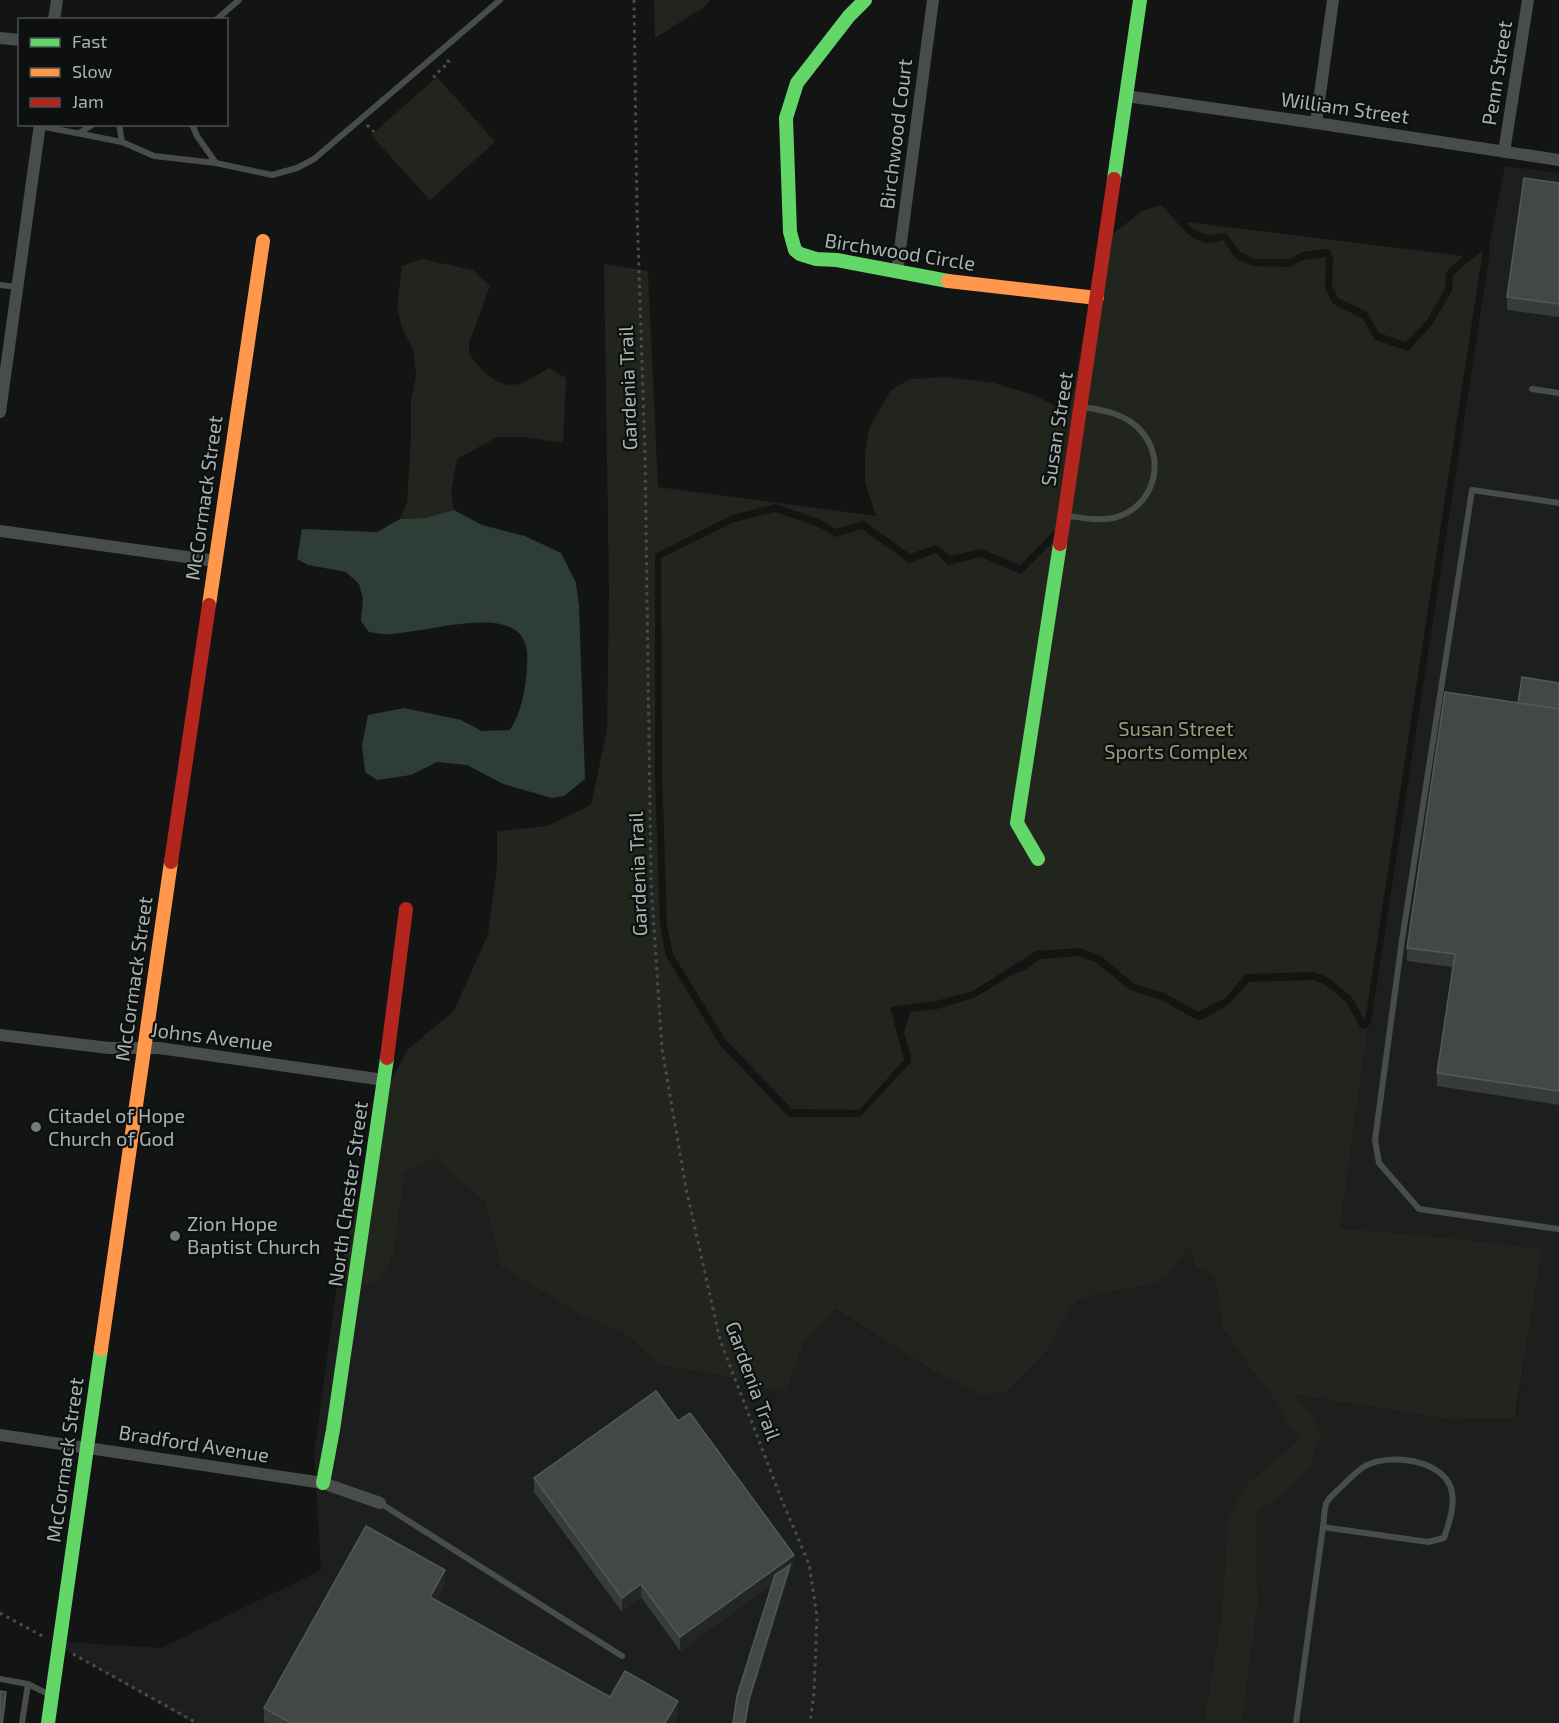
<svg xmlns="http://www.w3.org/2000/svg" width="1559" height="1723" font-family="'Exo 2',sans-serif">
<rect width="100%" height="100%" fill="#131414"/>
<g fill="#1d1f1f">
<polygon points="1505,166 1559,173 1559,1723 1242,1723 1258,1602 1256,1542 1257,1511 1275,1500 1302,1475 1309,1411 1294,1395 1449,1419 1516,1418 1541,1249 1450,1238 1340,1228 1368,1027 1371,1022 1490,252 1489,246"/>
<polygon points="434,1158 484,1201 500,1266 583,1316 624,1333 659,1365 714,1374 786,1393 804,1343 834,1309 943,1377 980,1395 1008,1391 1051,1346 1062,1320 1078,1301 1093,1295 1144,1286 1167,1278 1190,1244 1213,1274 1218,1293 1222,1328 1260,1381 1269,1391 1285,1420 1299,1440 1248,1482 1228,1518 1221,1621 1204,1723 192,1723 49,1641 161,1648 321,1570 314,1454 338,1277 354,1287 394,1252 405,1172"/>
</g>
<g fill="#22241e">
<polygon points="654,0 710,0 704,7 655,38"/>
<polygon points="437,77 495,142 430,200 371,135"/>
<path d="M1161,205C1175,218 1189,242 1209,243C1213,243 1219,241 1223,240L1236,259L1253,266L1291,267L1302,260L1326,257L1325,288L1333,304L1363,319L1375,340L1408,351L1432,325L1452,291L1453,275L1483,250L1365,1021L1351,996L1327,977L1314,972L1246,974L1225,998L1198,1012L1164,993L1134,984L1101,956L1080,948L1036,951L973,991L936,1001L890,1007L904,1060L859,1110L792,1109L725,1039L673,954L667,926L662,774L661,558L734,522L775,512L819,527L836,537L862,529L909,563L936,553L948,565L981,557L1021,574L1061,534L1106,239L1142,211Z"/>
<path d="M1186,222L1463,256L1446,272L1445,289L1427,320L1406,342L1379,333L1367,312L1338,298L1332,286L1333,257L1330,250L1326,249L1302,252L1290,259H1255L1240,252L1227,234C1221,233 1218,234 1212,235C1204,235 1191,229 1186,222Z"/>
<path d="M422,259L473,270L490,286L469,343V354C481,370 497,389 519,384C529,381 540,373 549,368L566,378L563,443L524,437H497L457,459L451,492L454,510L424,518L400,519L407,502L411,438V400L416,375L413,349L402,328L397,308L402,266Z"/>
<path d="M604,264L648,271L658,487L876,516L865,482V455L869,428L891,390L910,379L947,377L994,383L1034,395L1069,413L1086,322L1055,530L1020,565L981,549L950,556L940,547L936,545L910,554L864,521L836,529L821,520L776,504L732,515L655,554V774L660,926L666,956L720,1045L787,1115L792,1117H860L911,1062V1057L904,1033L910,1012L937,1009L974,998L1015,973L1023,971L1041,959L1079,956L1097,963L1130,990L1162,1000L1197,1020H1201L1228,1005L1249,982L1313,980L1324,984L1346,1002L1360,1027L1363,1029L1368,1027L1340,1228L1450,1238L1542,1249L1515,1418L1449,1419L1295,1395L1309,1411L1321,1431C1318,1440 1316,1450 1313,1458C1303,1482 1278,1499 1257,1511L1256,1542L1258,1602L1242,1723H1204L1221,1621L1228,1518L1248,1482L1299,1440L1285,1420L1269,1391L1260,1381L1222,1328L1218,1293L1213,1274L1196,1268L1190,1245L1167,1278L1144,1286L1093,1295L1078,1301L1062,1320L1051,1346L1008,1391L980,1395L943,1377L835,1309L804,1343L786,1393L714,1374L659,1365L624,1333L583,1316L500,1266L484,1201L434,1158L405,1172L394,1252L381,1281L353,1287L338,1277L371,1147L389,1084L408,1049L454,1011L488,934L497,867V831L547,826L591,805L607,730L609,591Z"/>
</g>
<path fill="#2e3d36" d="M454,510L482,525L525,536L561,553L576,583L579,606L585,779L564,796L552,798L503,784L467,765L437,762L411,775L377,780L365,772L362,745L368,715L404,708L461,720L482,731L510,730C522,711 526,688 527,665C532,615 485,621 451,625C431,628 411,632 392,634C384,635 376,633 369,632L361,621L363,598L359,584L346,572L308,565L297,559L302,529L377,532L400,519L424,518Z"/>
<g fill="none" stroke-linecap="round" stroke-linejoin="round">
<g stroke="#494e4d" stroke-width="3" stroke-dasharray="3 4.5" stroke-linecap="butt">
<polyline points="634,0 637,210 645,455 651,882 662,1049 686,1188 720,1340 783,1503 809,1564 817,1616 814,1693 810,1723"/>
<polyline points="435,78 434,76 449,62 447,60"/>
<polyline points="367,125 374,132"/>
<polyline points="0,1613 44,1637"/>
<polyline points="73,1654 197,1723"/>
</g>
<g stroke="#484c4b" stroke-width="6">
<polyline points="216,20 239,0"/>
<polyline points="192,124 197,136 216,163 272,175 297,168 314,159 500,0"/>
<polyline points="40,126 122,142 119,124"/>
<polyline points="79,133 94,124"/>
<polyline points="122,142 154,156 216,163"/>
<polyline points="0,285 17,287"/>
<polyline points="1532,389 1559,393"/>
<path d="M1068,516C1083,518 1098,521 1113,518C1153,509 1168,461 1141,431C1127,414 1103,410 1083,407"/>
<polyline points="1558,1229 1419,1209 1379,1163 1375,1140 1402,940 1472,490 1559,503"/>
<polyline points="380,1503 622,1656"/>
<polyline points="0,1679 28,1684 48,1694"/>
<polyline points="22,1723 28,1684"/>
<path d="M1296,1723L1323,1527C1324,1520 1324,1511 1326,1504C1328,1498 1336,1492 1341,1487C1348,1480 1357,1471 1365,1466C1389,1453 1441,1459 1451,1488C1456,1504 1449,1523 1444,1538L1428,1542L1323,1527"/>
</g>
<g stroke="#484c4b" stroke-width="12">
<polyline points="54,20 57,0"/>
<polyline points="0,38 20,40"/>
<polyline points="1126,96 1316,123 1559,160"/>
<polyline points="1316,123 1333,0"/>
<polyline points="1504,152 1528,0"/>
<polyline points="897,272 933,0"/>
<polyline points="0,412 40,124"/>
<polyline points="0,531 215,561"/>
<polyline points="0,1035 109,1048 159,1048 384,1080"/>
<polyline points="0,1435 323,1483 380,1503"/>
</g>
<g stroke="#63d668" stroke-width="14">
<polyline points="865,0 849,16 797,83 786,118 790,232 795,250 800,254 816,259 837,260 948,281"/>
<polyline points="1114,179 1140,0"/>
<polyline points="1038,859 1017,823 1060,544"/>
<polyline points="323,1483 333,1430 387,1058"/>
<polyline points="48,1723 101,1349"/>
</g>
<g stroke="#ff974d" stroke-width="14">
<polyline points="948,281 1097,298"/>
<polyline points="209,605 263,241"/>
<polyline points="101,1349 171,862"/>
</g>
<g stroke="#b3261e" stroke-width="14">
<polyline points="1060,544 1114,179"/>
<polyline points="171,862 209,605"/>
<polyline points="387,1058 406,909"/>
</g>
</g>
<g fill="#373b3a">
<polygon points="1559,183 1559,317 1507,310 1507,297"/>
<polygon points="1559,683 1559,1105 1437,1086 1437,1073 1453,967 1407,961 1407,948 1518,703"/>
<polygon points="678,1421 794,1569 790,1572 749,1705 733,1723 772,1584 680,1651 641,1597 622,1612 534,1492 534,1478"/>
<polygon points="445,1583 436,1600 610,1697 678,1714 673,1723 267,1723 264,1722 264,1708"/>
</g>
<g fill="#242625">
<polygon points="794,1555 794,1569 790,1572 749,1705 746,1723 745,1723 749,1699 787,1573 680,1651 680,1637"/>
<polygon points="445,1570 445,1583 430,1610 430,1597"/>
<polygon points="641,1584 641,1597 622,1612 622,1598"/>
<polygon points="6,1692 6,1705 4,1723 2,1723"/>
<polygon points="678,1701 678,1714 673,1723 665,1723"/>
</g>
<g fill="#434847" stroke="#525957" stroke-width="1.5">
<polygon points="1524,178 1559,183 1559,304 1507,297"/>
<polygon points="1522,677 1559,683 1559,709 1518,703"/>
<polygon points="1445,692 1559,709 1559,1091 1437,1073 1455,954 1407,948"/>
<polygon points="656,1391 678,1421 690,1413 794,1555 680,1637 641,1584 622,1598 534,1478"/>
<polygon points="366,1526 445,1570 430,1597 610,1697 625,1671 678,1701 665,1723 291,1723 264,1708"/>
<polygon points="790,1565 749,1699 745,1723 733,1723 737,1696 775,1575"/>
<polygon points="0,1691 6,1692 2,1723 0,1723"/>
</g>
<g fill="#727c7a" stroke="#0e0f0f" stroke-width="2">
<circle cx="36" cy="1127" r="6"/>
<circle cx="175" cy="1236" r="6"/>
</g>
<g text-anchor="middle" stroke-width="4.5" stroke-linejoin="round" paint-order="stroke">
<g font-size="20" fill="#a5b4b1" stroke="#0e0f0f">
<text transform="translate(1497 73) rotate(-81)" y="7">Penn Street</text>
<text transform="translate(1345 108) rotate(8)" y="7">William Street</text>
<text transform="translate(896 134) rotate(-83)" y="7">Birchwood Court</text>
<text transform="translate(900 252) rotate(9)" y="7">Birchwood Circle</text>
<text transform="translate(628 388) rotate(-92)" y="7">Gardenia Trail</text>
<text transform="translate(1057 429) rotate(-81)" y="7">Susan Street</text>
<text transform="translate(204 498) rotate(-82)" y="7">McCormack Street</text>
<text transform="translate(638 874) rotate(-92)" y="7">Gardenia Trail</text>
<text transform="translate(134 979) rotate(-82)" y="7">McCormack Street</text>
<text transform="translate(212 1037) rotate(7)" y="7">Johns Avenue</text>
<text transform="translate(348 1194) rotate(-82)" y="7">North Chester Street</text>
<text transform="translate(753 1381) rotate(70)" y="7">Gardenia Trail</text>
<text transform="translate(194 1444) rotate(9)" y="7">Bradford Avenue</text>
<text transform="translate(65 1460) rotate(-82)" y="7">McCormack Street</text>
</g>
<g font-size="20" fill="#999e7c" stroke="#0e0f0f">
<text x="1176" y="736">Susan Street<tspan x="1176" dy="23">Sports Complex</tspan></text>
</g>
<g font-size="20" fill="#a5b4b1" stroke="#0e0f0f" text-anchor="start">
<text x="48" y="1123">Citadel of Hope<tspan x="48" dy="23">Church of God</tspan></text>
<text x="187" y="1231">Zion Hope<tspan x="187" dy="23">Baptist Church</tspan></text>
</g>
</g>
<rect x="18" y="18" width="210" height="108" fill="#0e0f0f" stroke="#4a5150" stroke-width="1.5"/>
<rect x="30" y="38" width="30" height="9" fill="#63d668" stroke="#4a5150" stroke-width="1.5"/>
<text x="72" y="48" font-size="18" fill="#a5b4b1">Fast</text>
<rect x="30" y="68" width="30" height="9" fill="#ff974d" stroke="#4a5150" stroke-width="1.5"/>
<text x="72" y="78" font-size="18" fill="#a5b4b1">Slow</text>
<rect x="30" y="98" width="30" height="9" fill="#b3261e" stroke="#4a5150" stroke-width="1.5"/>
<text x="72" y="108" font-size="18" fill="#a5b4b1">Jam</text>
</svg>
